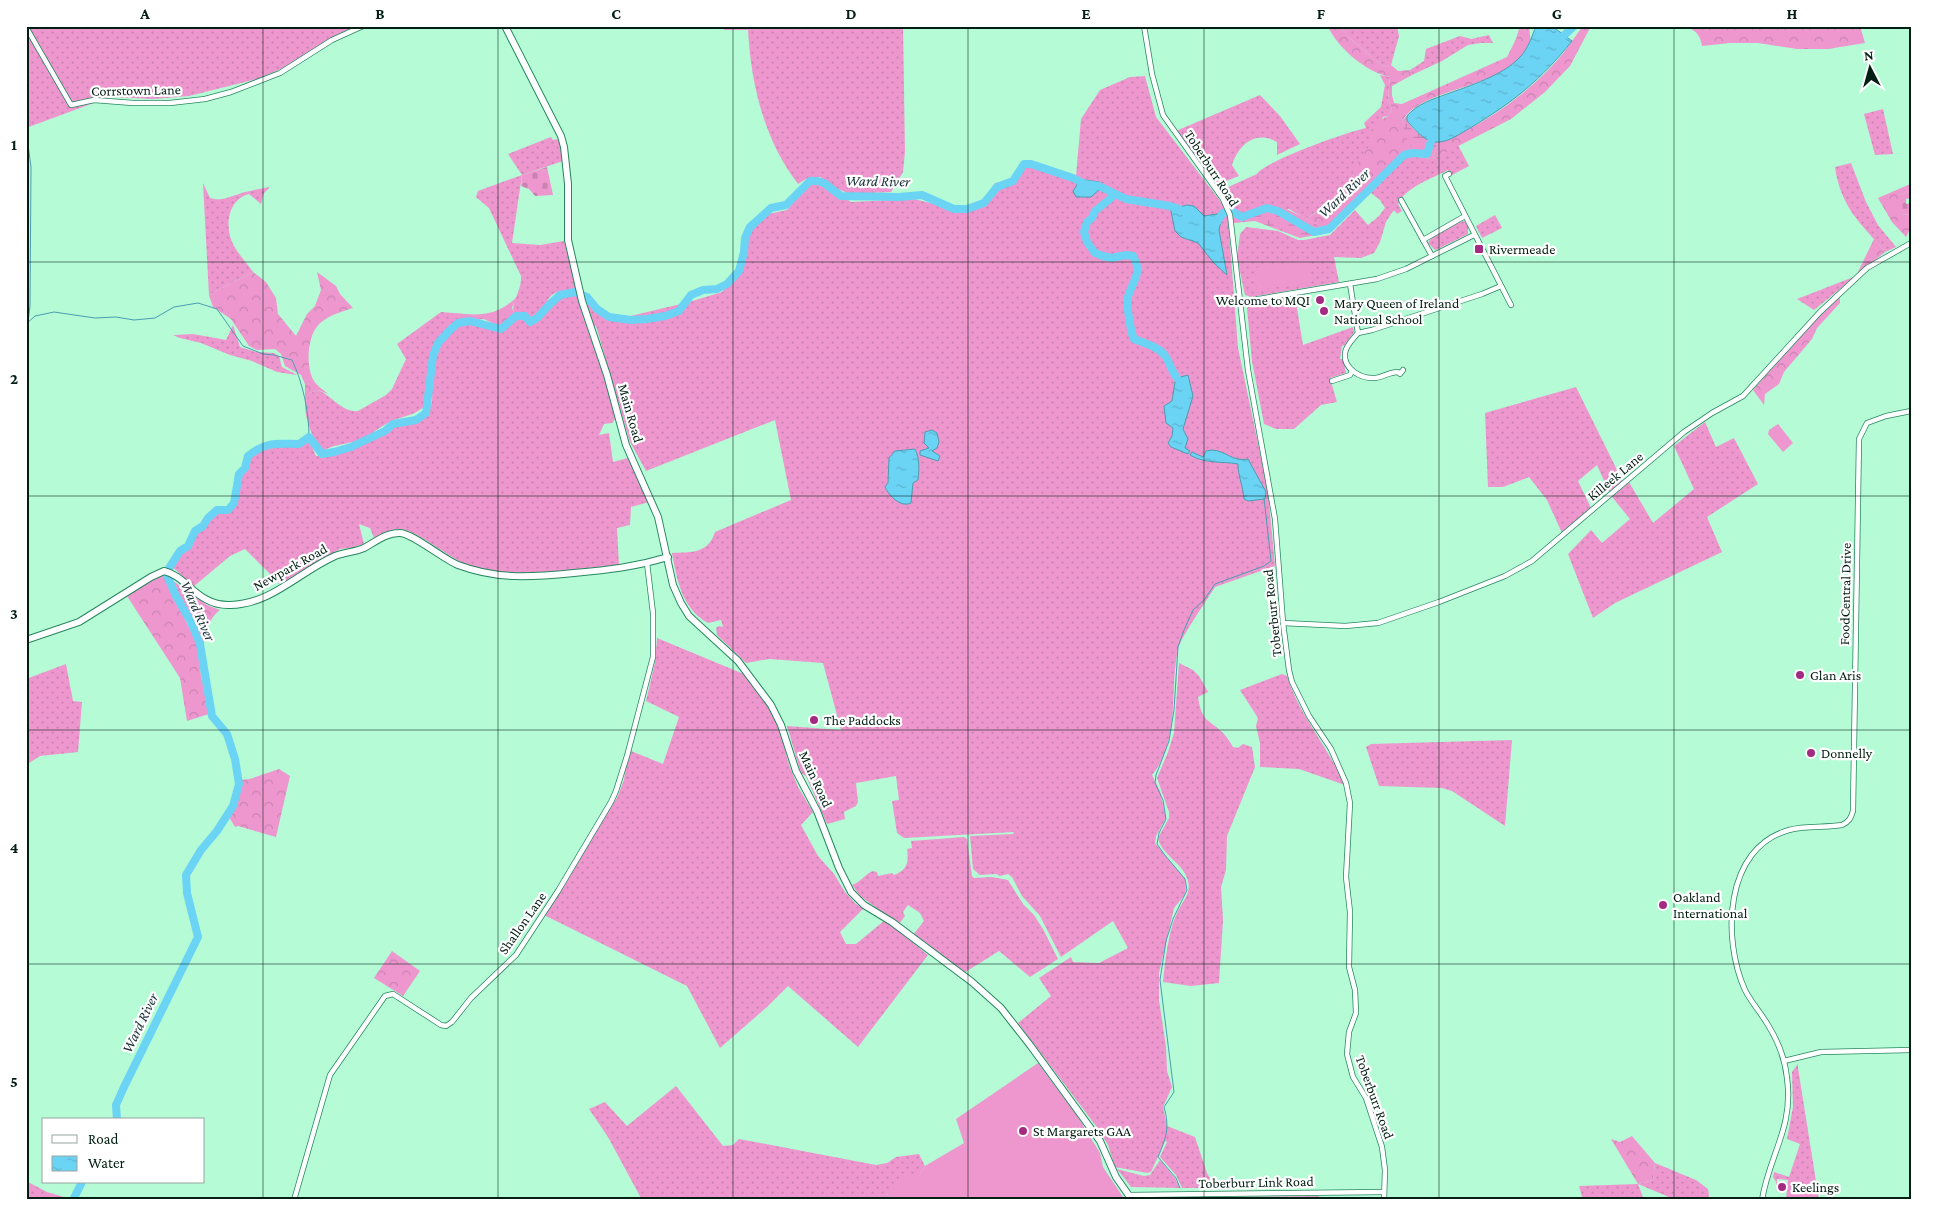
<svg xmlns="http://www.w3.org/2000/svg" width="1937" height="1226" font-family="'Crimson Pro',serif">
<defs>
<pattern id="grass-dots" width="8" height="8" patternUnits="userSpaceOnUse" patternTransform="scale(1.25)"><rect width="8" height="8" fill="#ee97cf"/><path d="M2 2h.1M6 6h.1" fill="none" stroke="#ca82b1" stroke-width="1.8" stroke-linecap="round"/></pattern>
<pattern id="forest-crowns" width="20" height="18" patternUnits="userSpaceOnUse" patternTransform="scale(1.25)"><rect width="20" height="18" fill="#ee97cf"/><path d="M2 6a3 3 0 1 1 6 0M12 15a3 3 0 1 1 6 0" fill="none" stroke="#ca82b1"/></pattern>
<pattern id="wetland-marsh" width="20" height="14" patternUnits="userSpaceOnUse" patternTransform="scale(1.25)"><rect width="20" height="14" fill="#ee97cf"/><path d="M1 5h8M5 5V1M11 12h8M15 12V8" fill="none" stroke="#ca82b1"/></pattern>
<pattern id="cemetery-stones" width="16" height="16" patternUnits="userSpaceOnUse" patternTransform="scale(1.25)"><rect width="16" height="16" fill="#ee97cf"/><path d="M2 7V4a2 2 0 0 1 4 0v3zM10 15v-3a2 2 0 0 1 4 0v3z" fill="#ca82b1"/></pattern>
<pattern id="water-ripples" width="26" height="14" patternUnits="userSpaceOnUse" patternTransform="scale(1.25)"><rect width="26" height="14" fill="#6bd3f4"/><path d="M2 4q2-2 4 0t4 0M15 11q2-2 4 0t4 0" fill="none" stroke="#5bb5d0"/></pattern>
</defs>
<rect width="100%" height="100%" fill="#b4fbd6"/>
<g fill="url(#grass-dots)">
<polygon points="26,26 356,26 328,40 281,69 257,79 189,96 154,99 110,97 26,128"/>
<path d="M723,26H903L905,152L903,172L891,192L850,194L833,187L820,177L806,179L798,184C764,140 751,84 748,30H724Z"/>
<polygon points="1339,26 1397,26 1399,36 1391,65 1384,67 1353,41"/>
<polygon points="1489,35 1493,43 1481,43 1468,45 1442,61 1412,75 1410,70 1424,61 1426,49 1460,36 1471,39"/>
<path d="M1380,75L1390,77L1388,99L1392,109L1388,116L1383,117L1372,138L1370,147L1361,157L1347,187L1334,200L1306,219L1289,209L1242,216L1231,211L1222,194L1226,188L1257,174C1265,161 1347,132 1366,128L1364,123L1381,107L1385,85Z"/>
<path d="M1145,76L1156,117L1224,206L1228,218L1238,348L1268,491L1275,566L1215,587C1207,600 1181,637 1178,649C1169,691 1181,740 1152,775L1160,791L1166,818L1156,836L1155,843L1185,879L1186,890L1184,896L1174,908L1159,973V1000L1166,1047L1167,1071L1172,1087L1163,1107L1167,1126L1195,1137L1207,1173L1215,1188H1182L1176,1175L1160,1157L1167,1142L1165,1141L1151,1172L1147,1173L1115,1167L1108,1145L1096,1126L1018,1023L1051,996L1039,978L1071,957L1073,962L1099,963L1128,948L1113,921L1061,957L1040,916L1022,896L1012,877L1008,874L1000,876L996,874L980,875L973,869L970,836L1013,834L1014,832L904,838L897,833L892,801L899,800L896,776L856,783L858,802L856,806L844,812L845,819L827,824L806,776L801,773L787,726L841,730L823,663L769,659L746,663L717,635L716,628L719,626L723,627L721,620L708,623C682,609 677,580 672,553C691,552 708,554 715,532L791,500L775,420L646,471L630,442L596,326H593L584,295H587C595,309 602,316 618,319L689,302L722,292L739,271L748,232L768,214L787,210L815,177L851,202L914,199L959,210L981,203L995,183L1014,180L1024,166L1076,176L1081,119L1100,90L1130,77Z"/>
<path d="M1260,95L1280,116L1300,144L1277,155V142C1256,130 1239,144 1232,165L1239,176L1216,185L1176,131Z"/>
<polygon points="1883,109 1893,154 1875,155 1864,114"/>
<path d="M551,137L553,140L559,139L563,161L522,175L512,243L540,245L564,241L577,289C569,290 559,290 552,295C545,300 544,316 531,317L527,314L514,315C510,301 522,292 521,276L489,208L476,197L478,191L522,175L508,154Z"/>
<path d="M1458,145L1469,166L1450,176L1448,170C1431,179 1406,187 1398,204L1402,211L1397,214L1395,211H1393L1386,222L1380,242L1374,253L1361,258L1334,257L1339,282L1251,297L1245,295L1237,258L1240,234L1246,227L1278,231L1298,240H1304L1330,235L1355,210L1368,225L1378,217L1385,208L1380,200L1371,193L1407,156L1433,159Z"/>
<path d="M1851,163L1866,202L1878,225L1896,247L1885,252C1860,222 1841,208 1835,167Z"/>
<path d="M203,183L210,198C221,202 231,196 242,193C251,190 261,189 270,187L264,193L261,204L249,194C227,200 224,228 234,246C239,255 247,263 253,272L209,295Z"/>
<polygon points="1495,215 1502,228 1482,238 1476,226"/>
<polygon points="1464,221 1468,225 1468,234 1438,249 1435,250 1428,243 1432,237 1460,222"/>
<polygon points="1856,276 1814,310 1797,299"/>
<path d="M574,293L578,294L582,313L608,387L615,419L612,423L604,424L599,435L609,433L613,462L628,458L649,502L631,507L630,525L617,528L619,565C569,569 512,582 463,563C447,556 413,528 399,529C390,529 382,534 374,538L370,528L359,524L364,544L350,548L340,549L281,585L245,549L230,556L193,587L176,570L171,567L178,556L188,547L195,532L203,526L210,514L214,511H226C238,499 234,486 239,472C241,467 246,464 248,460C251,454 251,451 256,448C275,437 291,446 308,438L316,456C325,456 329,450 337,448C351,444 364,444 377,436C382,433 385,426 391,424C404,419 421,423 429,409C433,404 432,397 432,391C432,370 433,350 448,334C454,327 461,322 471,322C480,323 488,329 497,328C514,328 507,314 531,320C540,316 549,308 552,299L558,295Z"/>
<polygon points="1295,296 1303,345 1353,327 1354,332 1345,345 1342,346 1340,359 1343,359 1346,373 1330,378 1337,402 1321,405 1294,429 1276,429 1264,424 1252,361 1247,308 1253,302"/>
<path d="M441,312L465,314C425,343 431,360 426,405C417,414 406,416 394,420C381,425 371,436 356,441C343,445 336,444 322,451C313,440 305,419 305,404C306,400 308,396 310,393L318,390C332,396 343,413 358,411L386,395L392,389L406,359L397,344Z"/>
<polygon points="233,325 240,347 256,352 274,353 279,356 282,367 297,375 277,372 252,361 230,355 201,343 180,338 173,335 193,334 226,340"/>
<polygon points="1576,387 1623,482 1609,492 1597,465 1578,481 1591,508 1562,533 1547,500 1529,477 1503,487 1488,487 1485,413"/>
<polygon points="1705,422 1716,447 1734,438 1758,484 1707,517 1722,552 1615,603 1593,618 1568,554 1591,530 1602,543 1630,519 1612,497 1629,482 1653,523 1694,489 1674,446"/>
<polygon points="657,638 746,675 771,708 777,720 789,765 798,787 813,812 801,825 818,856 834,874 845,892 856,904 864,908 840,932 846,944 856,944 885,920 928,955 858,1047 788,986 767,1007 720,1048 687,986 544,915 556,898 604,815 617,798 624,780 625,771 631,751 663,764 679,717 646,701 655,663"/>
<path d="M1179,663L1193,670L1199,676L1208,692L1198,697C1202,723 1208,718 1223,733C1227,737 1230,742 1233,747L1238,748L1243,744L1252,747L1255,767L1227,836L1226,870L1221,887L1223,920L1219,983L1191,986L1163,982C1165,962 1168,932 1177,913C1182,901 1193,893 1187,878C1182,863 1161,854 1158,838L1169,818V812L1157,778L1168,752L1174,733Z"/>
<polygon points="66,664 73,701 82,702 78,752 40,756 26,765 26,679"/>
<path d="M1282,674L1287,676C1299,715 1328,747 1345,785L1299,769L1260,767V743L1256,726L1258,718L1240,690Z"/>
<polygon points="1512,740 1505,826 1452,791 1442,788 1379,786 1366,747 1371,744"/>
<path d="M964,837L967,839L972,876L974,878L992,877L1008,880L1023,904L1034,915L1043,929L1058,959L1030,977L999,951L964,973L913,935L924,921L920,913L908,905L903,912L905,916L899,924L860,896L852,885C861,882 865,874 873,871L877,872L878,876L892,873L894,875C907,870 909,863 907,849L912,848L911,841Z"/>
<polygon points="1798,1064 1798,1068 1819,1200 1783,1200 1786,1199 1788,1180 1777,1179 1776,1194 1776,1182 1773,1177 1774,1172 1789,1177 1800,1144 1787,1139 1793,1107 1792,1072"/>
<polygon points="676,1086 723,1146 733,1145 739,1139 876,1165 887,1163 896,1157 919,1154 925,1166 919,1176 886,1194 893,1200 642,1200 608,1137 589,1109 605,1102 627,1126"/>
<polygon points="1160,1160 1175,1178 1180,1188 1131,1187 1117,1169 1144,1176 1150,1175"/>
<polygon points="1655,1163 1696,1180 1708,1189 1709,1196 1706,1200 1676,1200 1638,1184 1644,1200 1583,1200 1579,1186 1638,1184 1653,1180"/>
<polygon points="26,1181 47,1192 71,1199 26,1200"/>
<polygon points="1185,1196 1204,1197 1320,1196 1312,1200 1186,1200"/>
</g>
<g fill="url(#forest-crowns)">
<path d="M1339,26L1353,41L1384,67L1391,65L1398,71L1410,70L1412,75L1392,86V95L1394,103L1402,104L1507,57L1516,39L1520,26H1529C1529,31 1531,37 1530,41C1514,85 1444,85 1413,109C1409,112 1405,117 1402,120L1413,150H1406L1396,161L1327,229L1306,219C1320,210 1336,201 1346,187C1352,179 1355,167 1360,158C1368,146 1374,146 1370,130L1373,129L1376,122L1388,116L1392,109L1388,99L1390,77C1365,71 1340,50 1328,27Z"/>
<path d="M1583,26H1591L1570,66L1545,92L1511,119L1433,159L1438,142C1478,129 1524,96 1552,66C1564,54 1573,39 1583,26Z"/>
<path d="M1685,26H1860L1865,43L1828,49H1797L1758,43H1730L1702,46C1700,35 1697,31 1685,26Z"/>
<polygon points="1908,185 1911,185 1911,190 1899,195 1900,215 1911,214 1911,227 1906,237 1892,222 1878,198"/>
<polygon points="1874,239 1885,252 1856,276"/>
<path d="M253,272L266,282L276,298L278,314L296,336L307,314L315,306L321,290L317,272L336,286L340,294L353,308C341,312 324,316 316,328C307,341 306,368 314,381C317,386 324,390 328,394L318,390L310,393L305,403V384L301,375L285,366L281,354L275,349L257,350L249,346L231,319L213,307L209,295Z"/>
<path d="M517,297L512,307L514,315L501,325H496L484,319L458,321L450,313C480,315 494,318 517,297Z"/>
<polygon points="1840,297 1840,303 1817,328 1812,339 1784,372 1779,384 1765,394 1764,405 1753,390 1817,316"/>
<polygon points="160,574 164,574 173,596 197,643 201,676 209,714 187,721 180,678 127,596"/>
<path d="M169,578L207,605L220,610C209,618 205,632 204,644L176,595Z"/>
<polygon points="279,769 290,776 276,837 238,826 235,827 229,817 236,805 241,780 250,779"/>
<polygon points="392,951 420,971 403,996 374,978"/>
<polygon points="1632,1136 1655,1163 1653,1180 1638,1184 1611,1139 1620,1142"/>
</g>
<g fill="url(#wetland-marsh)">
<path d="M1407,116C1408,129 1426,140 1438,142L1433,159L1407,156L1406,150L1412,149L1407,140L1402,120Z"/>
<path d="M1273,204C1292,210 1309,221 1327,229V233L1300,238L1255,221L1234,223L1231,211L1242,216Z"/>
</g>
<g fill="url(#cemetery-stones)">
<polygon points="547,167 553,195 535,196 529,189 521,186 522,175"/>
<polygon points="1911,190 1911,198 1906,199 1906,204 1911,203 1911,214 1900,215 1897,206 1899,195"/>
</g>
<g fill="#ee97cf">
<polygon points="1308,260 1311,282 1257,290 1254,268"/>
<polygon points="1778,424 1793,443 1783,452 1768,434 1769,430"/>
<polygon points="1038,1063 1078,1117 1100,1153 1103,1167 1125,1200 893,1200 886,1194 909,1174 919,1176 925,1166 964,1143 956,1119"/>
</g>
<g fill="url(#water-ripples)" stroke="#4c9db0">
<path d="M1536,26H1552L1572,41C1541,80 1512,103 1470,128C1461,133 1449,142 1438,142C1425,143 1416,130 1407,121V116C1417,104 1433,99 1447,94C1469,86 1504,75 1520,57C1528,49 1532,36 1536,26Z"/>
<polygon points="1079,179 1099,182 1106,187 1103,191 1100,189 1091,197 1076,197 1073,191 1077,185 1076,182"/>
<polygon points="1187,205 1194,206 1204,216 1223,213 1219,230 1227,275 1214,263 1198,243 1181,237 1175,231 1170,206 1179,207"/>
<polygon points="1188,375 1193,396 1183,429 1188,439 1185,448 1190,451 1188,454 1171,447 1168,443 1172,436 1173,428 1166,423 1164,406 1172,401 1175,382 1177,378"/>
<polygon points="932,430 937,433 939,442 937,448 932,451 940,456 938,461 920,455 920,451 929,448 924,443 925,432"/>
<path d="M915,449C920,459 919,470 918,480L913,483L911,503C901,508 889,496 885,487L888,483L889,458L895,451Z"/>
<path d="M1212,450C1227,451 1232,462 1248,459L1266,492L1265,499L1248,501L1244,499C1243,486 1238,476 1238,464C1221,461 1205,464 1190,455L1192,452L1203,457L1206,451Z"/>
</g>
<g fill="none" stroke-linecap="round" stroke-linejoin="round">
<g stroke="#4c9db0" stroke-width="1">
<polyline points="26,130 31,167 30,306 28,322"/>
<path d="M26,324L35,316L54,312L95,318L116,317L134,320L155,318L174,307L198,303L217,309L243,346L263,354L274,355L292,360C303,383 309,412 309,437"/>
<path d="M1180,1188L1176,1178L1158,1157C1166,1138 1170,1128 1164,1107L1174,1092L1160,980L1166,941L1173,919L1187,890L1185,879L1164,854L1157,844L1159,833L1166,819L1163,800L1155,783L1156,775L1169,741L1174,710L1178,647L1184,630L1193,610L1204,600L1215,584L1264,566L1271,561L1264,498"/>
</g>
<g stroke="#6bd3f4" stroke-width="8">
<polyline points="1557,42 1574,26"/>
<path d="M1114,194L1110,199L1095,211L1092,218L1087,222L1084,232L1087,242L1095,253L1103,256L1111,258L1126,255L1133,256C1143,273 1133,280 1128,297C1126,304 1131,333 1134,339C1144,343 1160,347 1166,357C1170,364 1171,370 1177,378"/>
<polyline points="1217,222 1223,213 1231,211 1242,217 1267,208 1278,211 1314,232 1329,229 1404,155 1412,153 1427,154 1434,132"/>
<path d="M117,1120L116,1105L124,1087L198,937L187,893L186,875L201,850L217,831L233,806L239,784L235,759L227,734L212,716L200,644L191,622L176,596L166,573L180,551L188,546L195,531L203,526L208,518L217,510H228L234,503L239,474L245,468L248,456C266,441 277,444 299,444L309,437L322,454L334,452L351,447L385,431L393,424L416,420L426,413L433,356L438,343L450,330L458,323L470,321L501,329L516,316H525L530,322L537,318L550,304L560,295L575,292L587,297L597,309L609,317L631,320L647,319L665,316L679,311L691,295L703,290L717,289L727,284L739,271L744,252L745,238L750,227L771,208L786,205L810,181H817L824,183L841,196L899,197L922,195L954,209H967L984,203L997,187L1013,181L1024,164H1031L1073,178L1085,184L1099,186L1126,199L1170,206L1179,209"/>
<polyline points="73,1200 82,1182"/>
</g>
<g stroke="#27875f" stroke-width="6">
<g id="street">
<polyline points="1144,26 1152,74 1163,115 1223,199 1230,215 1248,370 1275,519 1283,623 1289,670 1292,682 1309,716 1331,749 1346,783 1350,803 1346,877 1350,912 1349,967 1355,990 1356,1013 1349,1032 1347,1054 1353,1077 1366,1098 1382,1147 1385,1170 1384,1200"/>
<polyline points="26,27 71,105 94,100 133,103 170,103 205,99 231,92 280,73 332,40 363,26"/>
<polyline points="1449,174 1445,176 1511,305"/>
<polyline points="1401,200 1432,256"/>
<polyline points="1423,240 1465,216"/>
<polyline points="1350,284 1358,333 1372,330 1482,294 1501,286"/>
<polyline points="1241,302 1377,279 1406,269 1474,235"/>
<path d="M1358,333C1353,339 1346,345 1345,353C1343,369 1361,379 1375,378C1383,377 1390,372 1398,372L1400,374L1403,370"/>
<polyline points="1332,381 1350,375 1352,371"/>
<polyline points="1283,623 1345,626 1378,623 1439,602 1505,576 1532,561 1684,432 1712,413 1743,396 1820,312 1867,268 1911,243"/>
<polyline points="1784,1061 1821,1052 1911,1050"/>
<polyline points="1129,1195 1384,1192"/>
<polyline points="294,1200 330,1075 385,996 393,994 441,1025 446,1026 452,1022 471,998 516,955 558,891 611,802 616,791 627,756 653,657 653,613 647,563"/>
<path d="M1762,1200C1769,1155 1794,1128 1787,1078C1785,1059 1778,1041 1768,1025C1761,1013 1751,1002 1745,990C1722,939 1724,848 1789,830C1806,825 1825,828 1842,825C1849,822 1851,818 1853,811L1859,439L1867,423L1886,416L1911,411"/>
</g>
</g>
<g stroke="#27875f" stroke-width="8">
<g id="secondary">
<polyline points="505,26 561,136 564,147 568,184 568,240 582,301 607,375 626,445 658,517 673,585 681,603 689,616 738,661 771,705 781,725 796,771 817,811 839,868 851,892 864,905 892,922 972,982 1001,1008 1030,1045 1100,1141 1116,1177 1132,1200"/>
<path d="M26,640L79,622L151,577L164,571C187,576 197,606 230,605C272,604 299,572 335,556C345,552 355,552 364,548C375,542 386,533 399,533C411,532 443,559 458,565C498,580 533,577 574,573C608,570 635,567 668,557"/>
</g>
</g>
<use href="#street" stroke="#fff" stroke-width="4.5"/>
<use href="#secondary" stroke="#fff" stroke-width="6"/>
</g>
<path fill="none" stroke="#031f13" stroke-width="1" stroke-opacity="0.55" d="M263,26V1200M498,26V1200M733,26V1200M968,26V1200M1204,26V1200M1439,26V1200M1674,26V1200M26,262H1911M26,496H1911M26,730H1911M26,964H1911"/>
<g fill="#a32b82" stroke="#fff" stroke-width="2">
<rect x="1474" y="244" width="10" height="10" rx="2.5"/>
<circle cx="1320" cy="300" r="5"/>
<circle cx="1324" cy="311" r="5"/>
<circle cx="1800" cy="675" r="5"/>
<circle cx="814" cy="720" r="5"/>
<circle cx="1811" cy="753" r="5"/>
<circle cx="1663" cy="905" r="5"/>
<circle cx="1023" cy="1131" r="5"/>
<circle cx="1782" cy="1187" r="5"/>
</g>
<g text-anchor="middle" stroke-width="4.5" stroke-linejoin="round" paint-order="stroke">
<g font-size="14" fill="#031f13" stroke="#fff">
<text transform="translate(136 90) rotate(-1)" y="5">Corrstown Lane</text>
<text transform="translate(1212 168) rotate(57)" y="5">Toberburr Road</text>
<text transform="translate(631 413) rotate(74)" y="5">Main Road</text>
<text transform="translate(1615 476) rotate(-40)" y="5">Killeek Lane</text>
<text transform="translate(290 567) rotate(-29)" y="5">Newpark Road</text>
<text transform="translate(1845 594) rotate(-89)" y="5">FoodCentral Drive</text>
<text transform="translate(1272 613) rotate(-96)" y="5">Toberburr Road</text>
<text transform="translate(816 779) rotate(65)" y="5">Main Road</text>
<text transform="translate(522 923) rotate(-55)" y="5">Shallon Lane</text>
<text transform="translate(1375 1097) rotate(70)" y="5">Toberburr Road</text>
<text transform="translate(1256 1182) rotate(-1)" y="5">Toberburr Link Road</text>
</g>
<g font-size="14" fill="#031f13" stroke="#fff" text-anchor="start">
<text x="1489" y="254">Rivermeade</text>
<text x="1310" y="305" text-anchor="end">Welcome to MQI</text>
<text x="1334" y="308">Mary Queen of Ireland<tspan x="1334" dy="16">National School</tspan></text>
<text x="1810" y="680">Glan Aris</text>
<text x="824" y="725">The Paddocks</text>
<text x="1821" y="758">Donnelly</text>
<text x="1673" y="902">Oakland<tspan x="1673" dy="16">International</tspan></text>
<text x="1033" y="1136">St Margarets GAA</text>
<text x="1792" y="1192">Keelings</text>
</g>
<g font-size="15" font-style="italic" fill="#183038" stroke="#fff">
<text transform="translate(878 181) rotate(1)" y="5">Ward River</text>
<text transform="translate(1344 193) rotate(-43)" y="5">Ward River</text>
<text transform="translate(198 611) rotate(66)" y="5">Ward River</text>
<text transform="translate(140 1023) rotate(-64)" y="5">Ward River</text>
</g>
</g>
<rect width="1937" height="1226" fill="none" stroke="#ffffff" stroke-width="55"/>
<rect x="42" y="1118" width="162" height="65" fill="#ffffff" stroke="#9aa5a1"/>
<rect x="52" y="1135" width="25" height="8" fill="#ffffff" stroke="#9aa5a1"/>
<text x="88" y="1144" font-size="15" fill="#031f13">Road</text>
<rect x="52" y="1156" width="25" height="15" fill="url(#water-ripples)" stroke="#9aa5a1"/>
<text x="88" y="1168" font-size="15" fill="#031f13">Water</text>
<g transform="translate(1870 68) rotate(354)" stroke="#ffffff" stroke-width="4" paint-order="stroke">
<path d="M0-4L9 19L0 12L-9 19Z" fill="#031f13"/>
<text y="-8" font-size="14" font-weight="bold" text-anchor="middle" fill="#031f13">N</text>
</g>
<rect x="28" y="28" width="1882" height="1170" fill="none" stroke="#031f13" stroke-width="2"/>
<g font-size="16" text-anchor="middle" font-weight="bold" fill="#031f13">
<text x="145" y="19">A</text>
<text x="380" y="19">B</text>
<text x="616" y="19">C</text>
<text x="851" y="19">D</text>
<text x="1086" y="19">E</text>
<text x="1321" y="19">F</text>
<text x="1557" y="19">G</text>
<text x="1792" y="19">H</text>
<text x="14" y="150">1</text>
<text x="14" y="384">2</text>
<text x="14" y="619">3</text>
<text x="14" y="853">4</text>
<text x="14" y="1087">5</text>
</g>
</svg>
